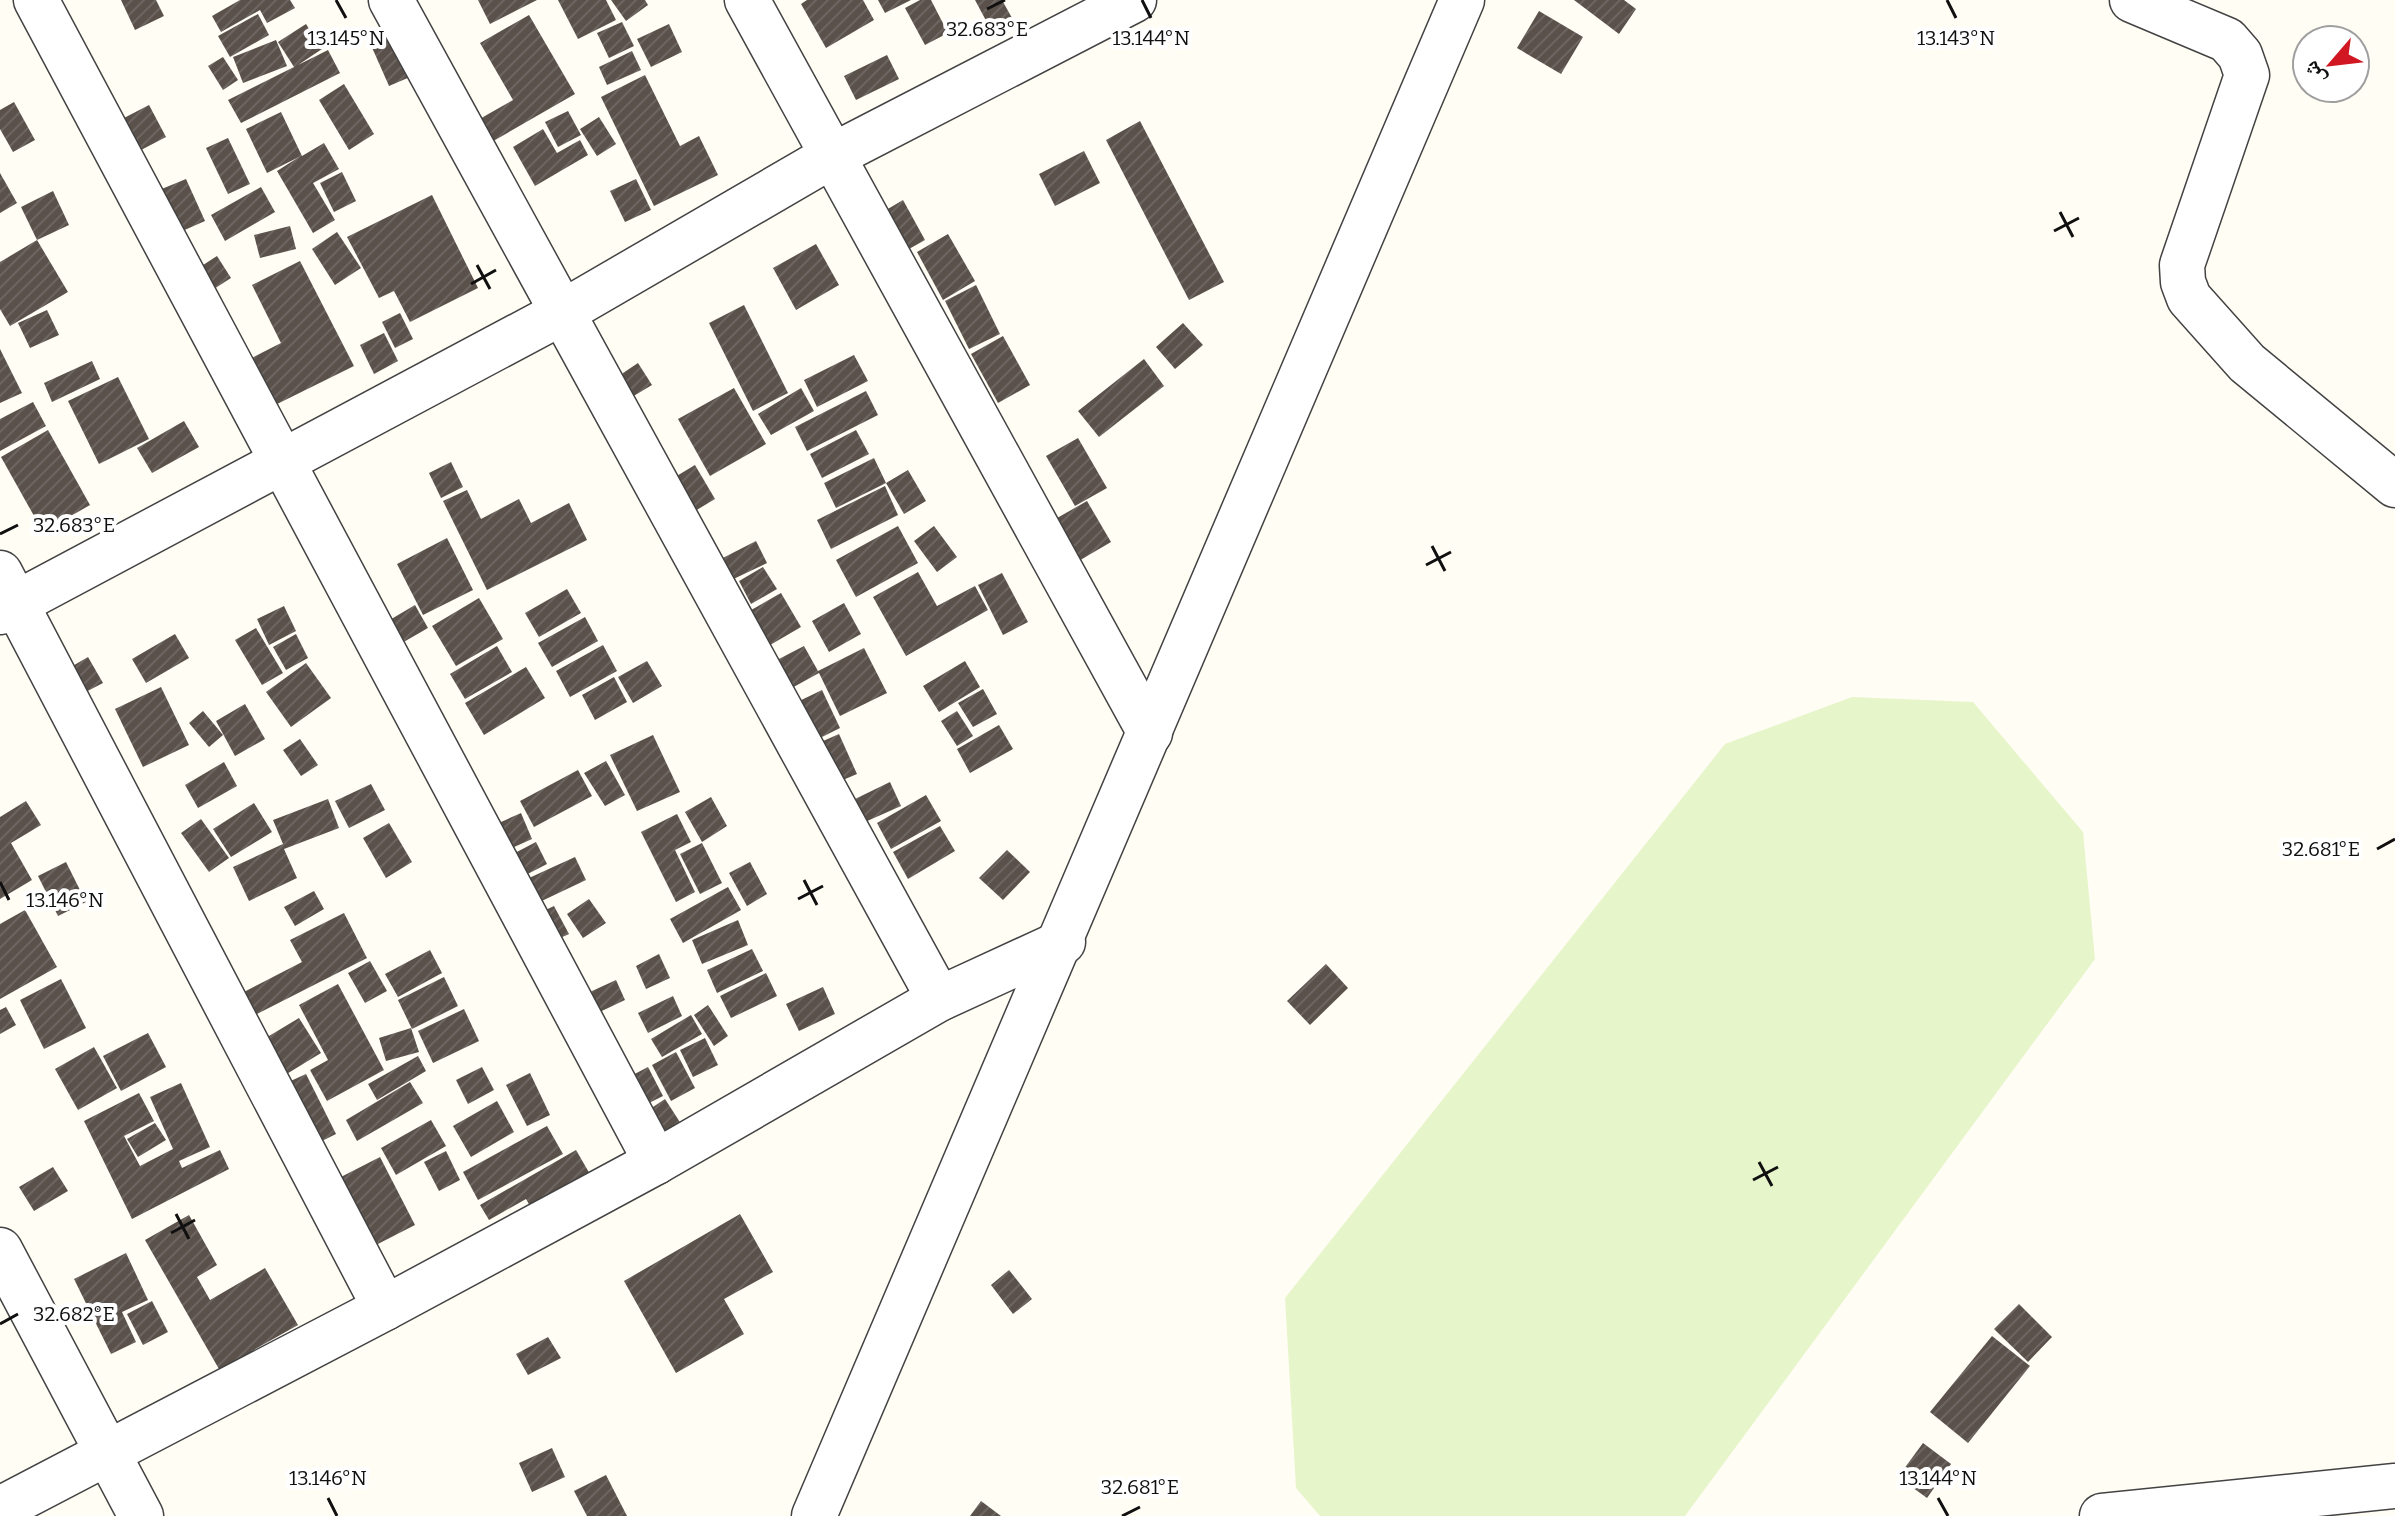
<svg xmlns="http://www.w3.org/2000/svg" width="2395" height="1516" font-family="Bitter,'Noto Naskh Arabic',serif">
<defs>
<pattern id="building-hatch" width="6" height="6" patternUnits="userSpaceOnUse" patternTransform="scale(2)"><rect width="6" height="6" fill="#5a514b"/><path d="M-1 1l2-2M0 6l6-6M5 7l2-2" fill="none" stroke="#6d6561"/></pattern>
</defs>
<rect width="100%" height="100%" fill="#fffdf4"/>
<polygon fill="#e7f5ca" points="1852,697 1973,702 2083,832 2095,959 1685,1516 1320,1516 1296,1488 1285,1298 1725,744"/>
<g fill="url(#building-hatch)">
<polygon points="121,0 156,0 164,16 135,30"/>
<polygon points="240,0 290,0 295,8 267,23 260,10 221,32 212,16"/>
<polygon points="478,0 537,0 490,24"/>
<polygon points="558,0 606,0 616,20 578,39"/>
<polygon points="611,0 645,0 648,5 626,21"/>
<polygon points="807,0 863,0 874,20 826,48 801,4"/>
<polygon points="878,0 911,0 885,13"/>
<polygon points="920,0 931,0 948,33 925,45 905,8"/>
<polygon points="975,0 1002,0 1012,18 991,30"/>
<polygon points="1574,0 1624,0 1636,9 1619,34"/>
<polygon points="1539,11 1583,37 1561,74 1517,48"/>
<polygon points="258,14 269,35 230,57 218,36"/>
<polygon points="529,15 575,94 490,143 476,121 513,100 480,43"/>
<polygon points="622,22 634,46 609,58 597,33"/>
<polygon points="306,24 322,49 298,65 328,50 340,73 241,123 228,100 294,67 278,42"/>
<polygon points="669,24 682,52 651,67 637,39"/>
<polygon points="398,30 417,74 389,86 370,43"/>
<polygon points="276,40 287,66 243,83 233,57"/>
<polygon points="632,51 641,70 607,85 599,67"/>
<polygon points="887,55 899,79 856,100 844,76"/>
<polygon points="223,57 238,80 223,90 208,66"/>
<polygon points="645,75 680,146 699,136 718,175 654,206 601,97"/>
<polygon points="344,84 374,134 349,150 319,100"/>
<polygon points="14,102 35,140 13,152 0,129 0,110"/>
<polygon points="149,105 166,137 141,150 124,118"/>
<polygon points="568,111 581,135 558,147 545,122"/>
<polygon points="281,112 302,156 324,143 339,169 313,183 335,220 313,233 277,171 299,157 267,173 246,129"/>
<polygon points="599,117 616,144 597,156 580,129"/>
<polygon points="1140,121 1224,282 1189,300 1106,140"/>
<polygon points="543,129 557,153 580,140 588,155 535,186 513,147"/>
<polygon points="228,138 250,184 228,194 206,148"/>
<polygon points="1084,151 1100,183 1055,206 1039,174"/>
<polygon points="342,172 356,201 334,212 320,183"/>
<polygon points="0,173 17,203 0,213"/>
<polygon points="186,179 205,221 171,236 152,193"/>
<polygon points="636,179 651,210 625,222 610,191"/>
<polygon points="261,187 275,212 225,241 211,215"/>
<polygon points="53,191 69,225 37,240 21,207"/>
<polygon points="432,195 478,288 410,322 394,291 379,298 347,237"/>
<polygon points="903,200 925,240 893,258 871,219"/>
<polygon points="290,226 296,249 260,258 254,235"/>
<polygon points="337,232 361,268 335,285 312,249"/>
<polygon points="948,234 975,281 943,300 917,252"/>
<polygon points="37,240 68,292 10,326 0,309 0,262"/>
<polygon points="816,244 839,285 796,310 773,268"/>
<polygon points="217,256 231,278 203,296 189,274"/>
<polygon points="300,261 354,366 265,410 242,363 281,343 252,285"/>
<polygon points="976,285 1000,334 969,349 945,301"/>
<polygon points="744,305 788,393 753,411 709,323"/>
<polygon points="47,310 59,335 30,348 18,323"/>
<polygon points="400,313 413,339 395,348 382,322"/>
<polygon points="1183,323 1203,345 1175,369 1156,347"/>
<polygon points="384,333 398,361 374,374 360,345"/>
<polygon points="1003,336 1030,385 998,403 971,354"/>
<polygon points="0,349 22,393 0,403"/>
<polygon points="854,355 868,381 817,407 804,380"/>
<polygon points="1144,359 1164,386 1099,437 1078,411"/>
<polygon points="92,361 100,379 52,402 44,383"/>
<polygon points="638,363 652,385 627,400 614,379"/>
<polygon points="118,377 149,439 99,464 68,401"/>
<polygon points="734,388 766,444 710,476 678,419"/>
<polygon points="801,388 814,411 771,435 758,414"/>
<polygon points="866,391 878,415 807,451 795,427"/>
<polygon points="33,402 46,426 0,451 0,419"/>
<polygon points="184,421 199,447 152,473 137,448"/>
<polygon points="48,430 90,505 43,532 1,457"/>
<polygon points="856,430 869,454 822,478 810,454"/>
<polygon points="1078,438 1107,488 1075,506 1046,456"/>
<polygon points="874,458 886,483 908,470 926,501 904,514 886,483 836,508 824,483"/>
<polygon points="451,462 463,487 441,498 429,473"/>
<polygon points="695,465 715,499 695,511 675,477"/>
<polygon points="885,486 898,515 831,549 817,520"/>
<polygon points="467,490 481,519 519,499 531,523 569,503 587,540 487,590 443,501"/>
<polygon points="1087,501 1111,542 1060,572 1036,530"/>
<polygon points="898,526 918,563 856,597 836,560"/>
<polygon points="934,526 957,557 937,572 914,541"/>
<polygon points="447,538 473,590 423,615 397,564"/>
<polygon points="756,541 767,563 723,584 713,563"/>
<polygon points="763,567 777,589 751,604 739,581"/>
<polygon points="918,572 937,606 975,586 988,610 906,656 873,597"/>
<polygon points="1002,573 1028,622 1003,635 978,585"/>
<polygon points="567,589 581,613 539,637 525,613"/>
<polygon points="781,593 801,627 758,652 737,618"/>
<polygon points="479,598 503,639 456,666 432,626"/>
<polygon points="844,603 861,634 829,652 812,621"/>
<polygon points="415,605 428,628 374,659 361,637"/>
<polygon points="284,606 296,631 269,645 257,619"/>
<polygon points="585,617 598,641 552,667 538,643"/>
<polygon points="256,628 283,673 262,685 235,640"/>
<polygon points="175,634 189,658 146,683 132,659"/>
<polygon points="296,634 308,658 286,670 273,647"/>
<polygon points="603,645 617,671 570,697 556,671"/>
<polygon points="497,646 512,672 465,699 450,674"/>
<polygon points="804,646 818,671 864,648 887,693 840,716 819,673 790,689 775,661"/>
<polygon points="88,657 103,683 78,696 64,671"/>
<polygon points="647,661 662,686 633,703 618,677"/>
<polygon points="965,661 980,687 939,712 923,686"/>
<polygon points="306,663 331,698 291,727 266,692"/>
<polygon points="526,667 545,698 484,735 465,703"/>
<polygon points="614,677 627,702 595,720 582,695"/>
<polygon points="161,687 189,745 143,767 115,709"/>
<polygon points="983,689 997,714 973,727 958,703"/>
<polygon points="822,690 840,728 810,743 791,705"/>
<polygon points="245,704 265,739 235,756 216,721"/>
<polygon points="203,711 223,735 209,747 189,723"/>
<polygon points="957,711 973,736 957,746 941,721"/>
<polygon points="999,725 1013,749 970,773 957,749"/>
<polygon points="839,734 857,774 831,785 814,745"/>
<polygon points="653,735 680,792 637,811 610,755"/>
<polygon points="300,739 318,765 301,776 283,750"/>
<polygon points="606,761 625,795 605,806 584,773"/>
<polygon points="224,762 237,786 198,808 185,785"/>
<polygon points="578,770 592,796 534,827 520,801"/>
<polygon points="890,782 901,806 865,822 855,799"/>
<polygon points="371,784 385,810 349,828 335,801"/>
<polygon points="926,795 941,821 891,849 877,823"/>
<polygon points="711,797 727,826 702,842 685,812"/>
<polygon points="328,799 339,828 284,849 297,878 249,901 233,867 283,844 273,820"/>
<polygon points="26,801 41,825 11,843 32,880 0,899 0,817"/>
<polygon points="254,803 272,832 231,857 213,829"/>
<polygon points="521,813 532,839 501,853 490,827"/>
<polygon points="677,814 691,842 675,850 695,892 676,902 641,832"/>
<polygon points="201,819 229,858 209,872 181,833"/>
<polygon points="389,823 412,862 386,878 363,838"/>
<polygon points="940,826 955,851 908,879 893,852"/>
<polygon points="536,842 547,864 516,880 505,858"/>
<polygon points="702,843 722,883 700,894 680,854"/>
<polygon points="1007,850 1030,872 1003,900 979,878"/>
<polygon points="575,857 586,880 529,907 518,883"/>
<polygon points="66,862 86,902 58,916 38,876"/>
<polygon points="750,862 767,894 747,906 729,873"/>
<polygon points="728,887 741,910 683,943 670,919"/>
<polygon points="314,891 324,909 295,926 284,907"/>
<polygon points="589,899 606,923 583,938 567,914"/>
<polygon points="554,906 569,934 547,944 533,916"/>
<polygon points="25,910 57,967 0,999 0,924"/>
<polygon points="344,913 367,958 253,1016 240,994 302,962 290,940"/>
<polygon points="738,920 748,945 702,964 692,940"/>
<polygon points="752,949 763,971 717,993 707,970"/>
<polygon points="430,950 442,973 398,997 385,974"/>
<polygon points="659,954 670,978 646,989 636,966"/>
<polygon points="370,961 387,991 365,1003 348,973"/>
<polygon points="1326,964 1348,988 1310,1025 1287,1001"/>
<polygon points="766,973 777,996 731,1018 720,996"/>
<polygon points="444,977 458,1006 412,1029 398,1000"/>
<polygon points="61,979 86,1028 44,1049 20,1000"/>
<polygon points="616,980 625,1000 589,1017 579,997"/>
<polygon points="338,984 384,1070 327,1101 310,1070 328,1060 299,1005"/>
<polygon points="823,987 835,1014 799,1031 786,1004"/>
<polygon points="673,996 682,1016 648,1033 638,1013"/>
<polygon points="708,1005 728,1036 714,1046 694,1015"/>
<polygon points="6,1007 16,1025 0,1034 0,1010"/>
<polygon points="464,1009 479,1041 433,1063 418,1031"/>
<polygon points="691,1015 702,1034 662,1057 651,1039"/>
<polygon points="299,1018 321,1053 285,1075 264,1039"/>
<polygon points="411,1028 419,1052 386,1061 379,1038"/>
<polygon points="148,1033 166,1067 121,1091 103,1056"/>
<polygon points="705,1038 718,1065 693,1077 680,1050"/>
<polygon points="94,1047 117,1088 78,1110 55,1069"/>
<polygon points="676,1052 695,1088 671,1101 652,1065"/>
<polygon points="418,1056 426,1071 377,1100 368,1084"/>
<polygon points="482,1067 494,1090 468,1104 456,1080"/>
<polygon points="648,1067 663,1096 639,1108 625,1079"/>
<polygon points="530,1073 550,1115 527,1126 506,1085"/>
<polygon points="306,1074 336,1134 314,1145 284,1084"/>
<polygon points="410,1082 423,1103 357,1141 346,1120"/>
<polygon points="181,1083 210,1147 179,1161 182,1168 220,1150 229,1169 132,1219 84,1121 139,1093 154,1121 124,1136 140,1166 173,1149 150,1097"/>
<polygon points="665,1099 685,1130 661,1146 641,1115"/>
<polygon points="497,1101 514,1132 471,1157 453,1126"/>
<polygon points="431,1120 446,1146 396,1175 381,1148"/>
<polygon points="155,1123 166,1140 138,1157 127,1139"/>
<polygon points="547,1126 563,1154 478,1200 463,1172"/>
<polygon points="576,1150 598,1188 539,1222 526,1199 489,1220 480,1205"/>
<polygon points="446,1151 460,1180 439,1191 424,1162"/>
<polygon points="380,1157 415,1225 370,1248 335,1180"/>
<polygon points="53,1167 68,1191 34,1211 19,1187"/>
<polygon points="740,1214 773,1272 724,1299 744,1334 676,1373 624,1281"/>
<polygon points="189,1215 217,1265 197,1277 210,1300 265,1268 298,1325 252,1351 264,1372 231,1390 145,1240"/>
<polygon points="126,1253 148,1300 122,1312 136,1342 111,1354 74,1279"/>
<polygon points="1009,1270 1032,1299 1013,1314 991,1285"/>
<polygon points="152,1301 168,1332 143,1345 127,1314"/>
<polygon points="2019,1304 2052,1337 2028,1362 1994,1329"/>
<polygon points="1992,1336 2030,1366 1968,1443 1930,1412"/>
<polygon points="548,1337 561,1358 528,1375 516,1354"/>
<polygon points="1923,1443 1951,1464 1927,1498 1898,1477"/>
<polygon points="552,1448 565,1477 532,1492 519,1463"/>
<polygon points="606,1475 627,1516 587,1516 574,1491"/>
<polygon points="981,1501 1001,1516 970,1516"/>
</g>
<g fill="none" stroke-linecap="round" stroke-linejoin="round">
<g stroke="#434343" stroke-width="47">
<g id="street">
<polyline points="36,0 656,1162"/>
<polyline points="391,0 939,999"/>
<polyline points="747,0 1150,733"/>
<polyline points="2132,0 2227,40 2240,55 2247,75 2182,265 2183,282 2189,298 2247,363 2395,485"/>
<polyline points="0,573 385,1308"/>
<polyline points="0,612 563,312 830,157 1134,0"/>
<polyline points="0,1250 141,1516"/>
<polyline points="0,1509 385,1308 656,1162 939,999 1063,942"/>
<polyline points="814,1516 1462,0"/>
<polyline points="2102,1516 2395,1486"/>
</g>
</g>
<use href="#street" stroke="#fff" stroke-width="44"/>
</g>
<path fill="none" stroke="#101010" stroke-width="3" d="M336,0L346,18M1142,0L1151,18M1947,0L1956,18M987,9L1005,0M2060,212L2073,237M2054,231L2079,218M477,265L490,289M471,284L496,270M0,534L18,525M1432,546L1445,571M1426,565L1451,552M2377,849L2395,839M804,880L817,905M0,882L9,900M798,899L823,886M1759,1162L1772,1186M1753,1180L1778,1167M176,1214L189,1239M171,1233L195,1220M0,1324L18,1314M328,1498L337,1516M1938,1498L1948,1516M1122,1516L1140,1507"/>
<g font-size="20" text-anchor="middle" fill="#101010" stroke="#fff" stroke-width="8" stroke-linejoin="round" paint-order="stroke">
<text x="987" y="36">32.683°E</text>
<text x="346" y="45">13.145°N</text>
<text x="1151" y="45">13.144°N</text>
<text x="1956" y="45">13.143°N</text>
<text x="74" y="532">32.683°E</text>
<text x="2321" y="856">32.681°E</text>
<text x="65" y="907">13.146°N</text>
<text x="74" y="1321">32.682°E</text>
<text x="328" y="1485">13.146°N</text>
<text x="1938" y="1485">13.144°N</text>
<text x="1140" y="1494">32.681°E</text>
</g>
<g transform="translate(2331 64) rotate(242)"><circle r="38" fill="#ffffff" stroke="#9f9f9f" stroke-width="2"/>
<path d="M0-6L14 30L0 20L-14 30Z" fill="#d11721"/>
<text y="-12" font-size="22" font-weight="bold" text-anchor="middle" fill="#101010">ش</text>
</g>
</svg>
